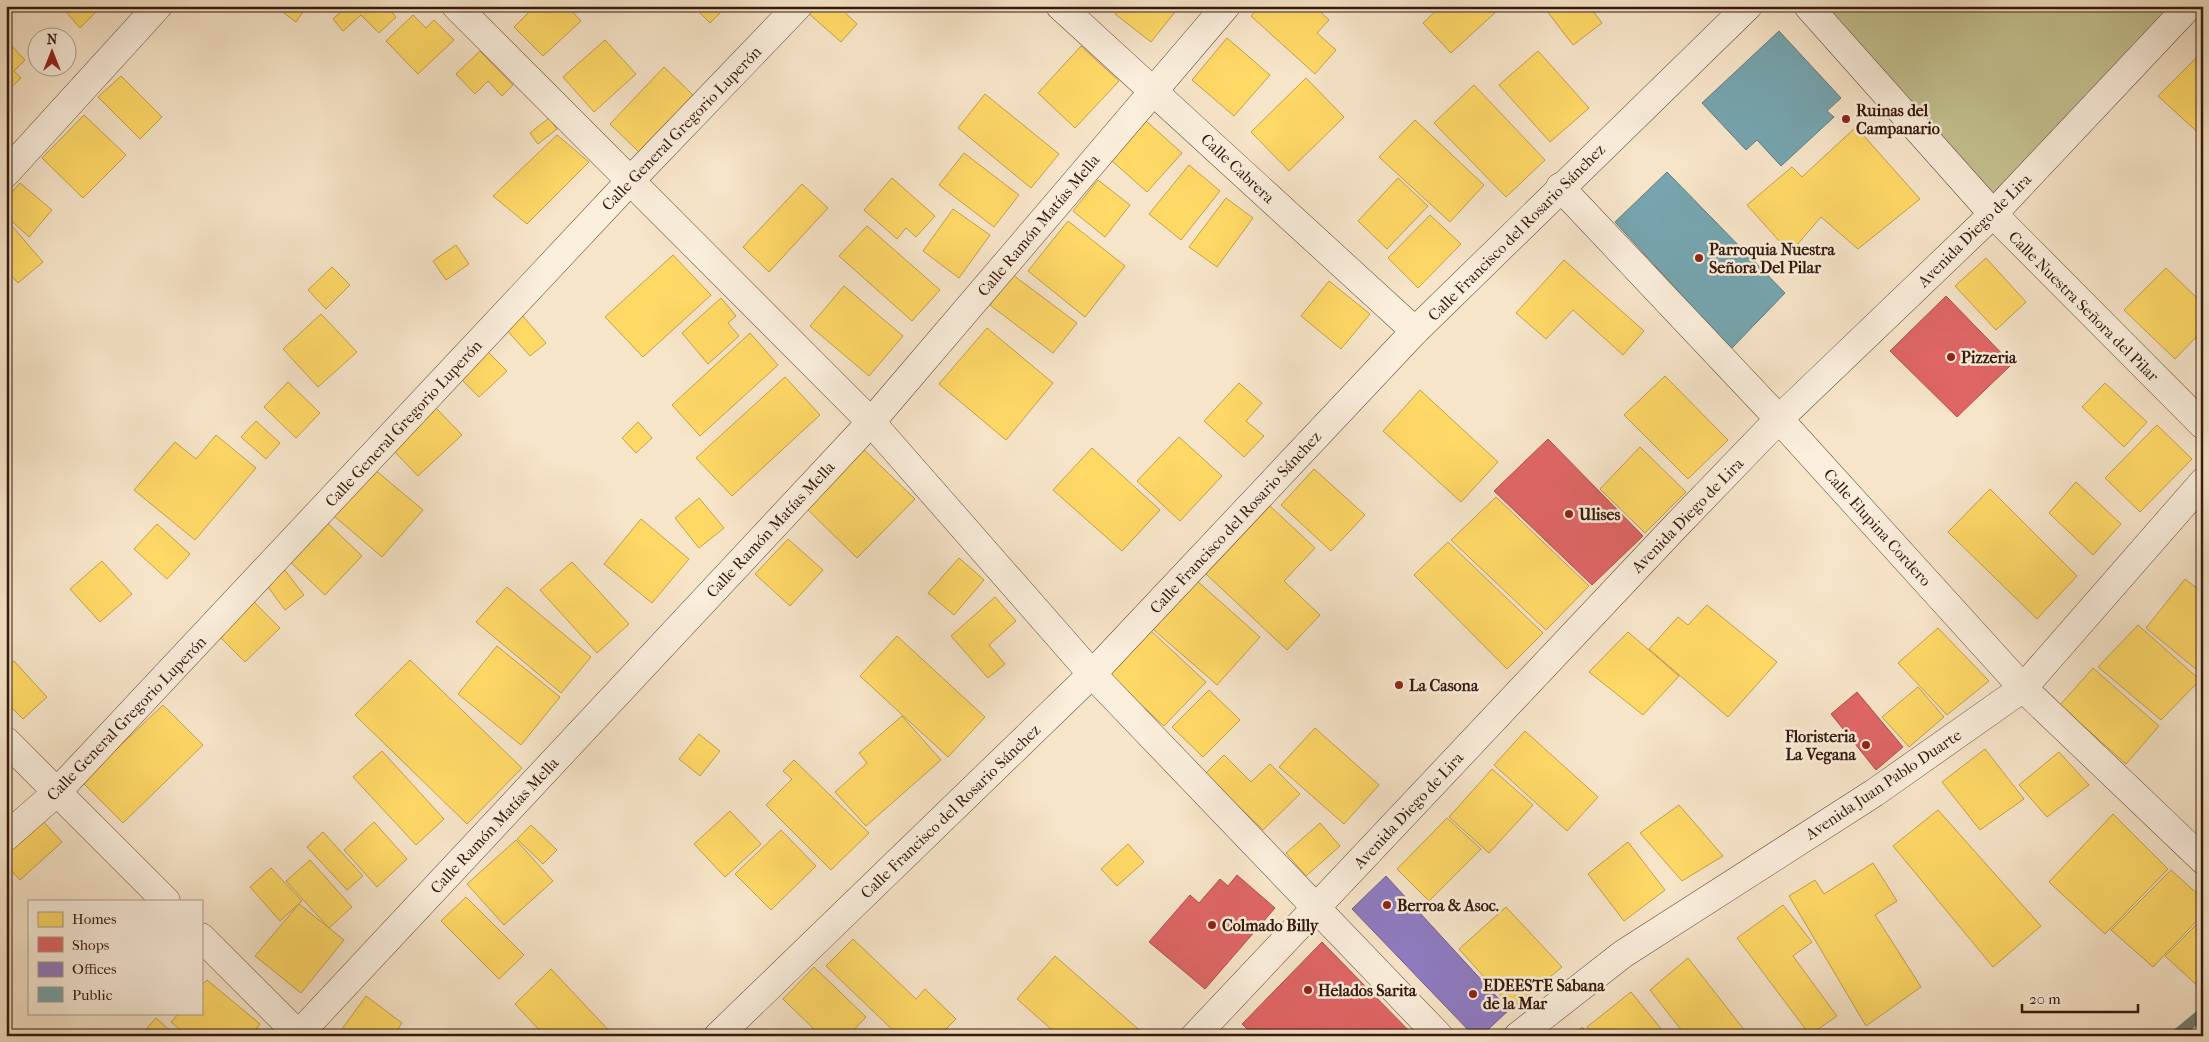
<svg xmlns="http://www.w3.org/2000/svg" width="2209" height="1042" font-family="'IM FELL French Canon',serif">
<rect width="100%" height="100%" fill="#f7e5c9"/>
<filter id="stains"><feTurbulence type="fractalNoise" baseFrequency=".004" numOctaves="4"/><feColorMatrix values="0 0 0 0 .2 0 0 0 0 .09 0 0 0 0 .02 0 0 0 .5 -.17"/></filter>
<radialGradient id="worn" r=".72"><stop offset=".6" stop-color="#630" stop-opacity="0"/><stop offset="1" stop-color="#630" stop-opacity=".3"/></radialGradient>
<polygon fill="#c4c291" stroke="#7c6e4e" points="1808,6 2189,6 1993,214"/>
<g fill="#ffd966" stroke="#c29f4b">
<polygon points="61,6 102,6 80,28"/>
<polygon points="283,6 307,6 296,22 280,10"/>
<polygon points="347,6 386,6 396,17 379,33 361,15 343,31 333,19"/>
<polygon points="535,6 567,6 581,21 543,56 514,27"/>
<polygon points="693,6 727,6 710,23"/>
<polygon points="812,6 838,6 857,24 841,42 807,12"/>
<polygon points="1121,6 1178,6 1179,7 1151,42 1115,14"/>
<polygon points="1260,6 1314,6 1329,20 1317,33 1336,50 1315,74 1251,16"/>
<polygon points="1441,6 1494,6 1498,10 1451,53 1423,23"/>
<polygon points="1543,6 1589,6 1602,23 1573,45"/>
<polygon points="413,15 426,28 434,20 454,40 418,74 386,41"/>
<polygon points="1227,38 1270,75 1234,116 1192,80"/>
<polygon points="6,40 25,60 14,71 21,78 6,92"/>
<polygon points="605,40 636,74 594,112 563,77"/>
<polygon points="1081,46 1119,81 1075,128 1038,93"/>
<polygon points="480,51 513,85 502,96 488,81 475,94 456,74"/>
<polygon points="1538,51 1589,108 1550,142 1499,85"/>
<polygon points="2203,51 2203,137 2158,96"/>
<polygon points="664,67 694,96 640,153 610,124"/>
<polygon points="121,76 162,117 140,139 98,97"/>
<polygon points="1306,78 1344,117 1289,171 1251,132"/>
<polygon points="1474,85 1545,160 1506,197 1434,123"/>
<polygon points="985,94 1059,154 1031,188 958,128"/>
<polygon points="84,115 126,155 83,198 42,158"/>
<polygon points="549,118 557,129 538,144 530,133"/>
<polygon points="1415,120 1484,185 1450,222 1379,157"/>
<polygon points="1146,121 1182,153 1147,192 1111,160"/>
<polygon points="1856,127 1920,199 1858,249 1821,217 1790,253 1747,205 1792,167 1802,177"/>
<polygon points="557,135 589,162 527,224 493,196"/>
<polygon points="964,153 1019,195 994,227 939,185"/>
<polygon points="1189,165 1220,191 1181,240 1149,214"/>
<polygon points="892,178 935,216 916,237 906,228 897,239 864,210"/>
<polygon points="1398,178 1428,206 1387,249 1358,221"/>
<polygon points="1098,180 1130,205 1105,237 1073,211"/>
<polygon points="20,183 52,210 29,237 6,216 6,199"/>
<polygon points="802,184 828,208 769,272 743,247"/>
<polygon points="1226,198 1253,218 1217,267 1189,247"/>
<polygon points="953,209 990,235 959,278 923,251"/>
<polygon points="1430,215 1461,244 1418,288 1388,258"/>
<polygon points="6,219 43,262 18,283 6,270"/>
<polygon points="1068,221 1125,266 1085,317 1028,271"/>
<polygon points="867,226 940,290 912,321 839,256"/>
<polygon points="456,245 469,264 446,280 433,261"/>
<polygon points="673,255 711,295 643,357 605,317"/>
<polygon points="1986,258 2026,302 1996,330 1955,286"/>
<polygon points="1564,260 1644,331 1623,355 1573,310 1546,339 1516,313"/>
<polygon points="332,267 350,285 326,309 308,290"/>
<polygon points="2166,268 2203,304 2203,330 2175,359 2124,310"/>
<polygon points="1013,275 1077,323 1053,353 990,305"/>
<polygon points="1329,281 1370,314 1341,349 1301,316"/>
<polygon points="844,286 903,336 869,376 810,326"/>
<polygon points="721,298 736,316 728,323 739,336 708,364 682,333"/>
<polygon points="321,314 357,352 318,387 283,349"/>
<polygon points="521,314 546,343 530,356 505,328"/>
<polygon points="987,328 1053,383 1006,440 939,384"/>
<polygon points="750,333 778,365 700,436 672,405"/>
<polygon points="487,351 507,371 479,397 459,377"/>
<polygon points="1665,376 1728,440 1688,479 1624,415"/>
<polygon points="785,377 820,415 732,496 696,458"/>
<polygon points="288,382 320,413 296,438 264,407"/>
<polygon points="1239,383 1262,403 1246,421 1264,436 1244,457 1204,421"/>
<polygon points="2105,383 2147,422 2124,447 2082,407"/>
<polygon points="1420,390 1498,462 1461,502 1383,431"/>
<polygon points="434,406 462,435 418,476 390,447"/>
<polygon points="256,421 280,443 266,459 241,437"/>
<polygon points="638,422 652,438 636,453 622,438"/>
<polygon points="2157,425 2192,459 2140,512 2105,478"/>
<polygon points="216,435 256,468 195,540 134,490 175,442 196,459"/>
<polygon points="1179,437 1222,476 1180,521 1137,481"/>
<polygon points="860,446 915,499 857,558 803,505"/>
<polygon points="1640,447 1686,492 1645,533 1600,489"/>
<polygon points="1092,448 1160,510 1122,551 1053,490"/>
<polygon points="368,464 423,510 382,557 327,510"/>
<polygon points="1314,469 1365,515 1331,551 1281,505"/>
<polygon points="2076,482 2121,524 2093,555 2049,513"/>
<polygon points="1990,489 2077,576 2037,619 1948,532"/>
<polygon points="1496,497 1589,586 1546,630 1451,540"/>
<polygon points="699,498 724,528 699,548 675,518"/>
<polygon points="1270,506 1315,548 1284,581 1320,615 1287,650 1206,574"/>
<polygon points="321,517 362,556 325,595 284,556"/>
<polygon points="641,519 689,559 652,603 604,564"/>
<polygon points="157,524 190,554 167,579 134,549"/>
<polygon points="788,539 823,570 790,606 755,574"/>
<polygon points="1448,542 1543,633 1507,669 1414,575"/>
<polygon points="959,558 984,580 954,615 928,593"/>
<polygon points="102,561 132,594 100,622 70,589"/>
<polygon points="572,562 629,624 597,653 540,590"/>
<polygon points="284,569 304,595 285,610 265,583"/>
<polygon points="2185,579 2203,593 2203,675 2146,628"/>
<polygon points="1196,580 1260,637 1217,685 1153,629"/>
<polygon points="507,587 591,657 561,693 476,622"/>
<polygon points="995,597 1016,621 989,645 1005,664 988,678 951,636"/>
<polygon points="251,599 280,628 245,662 216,633"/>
<polygon points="1707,605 1777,662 1728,717 1649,649 1678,617 1688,625"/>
<polygon points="2138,625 2200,680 2161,720 2098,667"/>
<polygon points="1938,628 1989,681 1947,715 1898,663"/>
<polygon points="1150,630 1206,682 1164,726 1108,674"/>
<polygon points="1628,632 1679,676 1643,715 1589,672"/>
<polygon points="897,636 985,717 948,757 860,676"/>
<polygon points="497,646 560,697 521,745 458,694"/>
<polygon points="410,660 522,768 467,824 355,715"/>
<polygon points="14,661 47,697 23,719 6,702 6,668"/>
<polygon points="2093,668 2159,726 2126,764 2060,705"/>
<polygon points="1918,687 1944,717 1909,747 1882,717"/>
<polygon points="1209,690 1240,720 1203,757 1172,727"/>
<polygon points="163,705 203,745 123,823 82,782"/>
<polygon points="902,716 941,760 866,826 835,792 867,763 859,753"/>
<polygon points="1315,728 1379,785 1344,824 1279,767"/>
<polygon points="1525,731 1598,797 1567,831 1494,765"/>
<polygon points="699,734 720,751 700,776 679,759"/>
<polygon points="1985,749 2024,799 1980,830 1942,782"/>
<polygon points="382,751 444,819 416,845 353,777"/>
<polygon points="2059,752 2089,785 2047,817 2019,785"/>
<polygon points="1224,755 1251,782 1270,764 1300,794 1263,830 1205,774"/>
<polygon points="794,760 869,833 831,870 766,805 792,779 783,771"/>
<polygon points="1492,769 1533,805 1489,853 1449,817"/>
<polygon points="1679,805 1723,856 1682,881 1640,833"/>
<polygon points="1938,810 2041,926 1993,967 1893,846"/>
<polygon points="730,811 761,844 725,877 694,844"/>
<polygon points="2113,814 2168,869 2105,934 2049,882"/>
<polygon points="40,818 62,842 20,880 6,865 6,848"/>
<polygon points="1447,818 1481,849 1429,901 1397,869"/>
<polygon points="374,822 407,859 377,887 344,850"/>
<polygon points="1320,823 1340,846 1306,876 1286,853"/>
<polygon points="531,825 557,850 543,864 517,839"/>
<polygon points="781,830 816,866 771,910 735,874"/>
<polygon points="323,832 363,876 347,890 307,847"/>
<polygon points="516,840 553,881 504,925 467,884"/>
<polygon points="1628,842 1665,890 1624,921 1588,874"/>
<polygon points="1128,844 1144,862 1117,886 1101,869"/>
<polygon points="310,860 352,907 329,928 286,881"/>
<polygon points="1873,863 1897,901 1875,915 1921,987 1866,1026 1789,896 1815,880 1824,894"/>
<polygon points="271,868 302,901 280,921 250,887"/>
<polygon points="2171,870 2203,899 2203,914 2153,967 2111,930"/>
<polygon points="466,897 524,955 499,979 441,921"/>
<polygon points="299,904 344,940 301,993 255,956"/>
<polygon points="1783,905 1812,942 1793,956 1837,1016 1810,1035 1737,938"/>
<polygon points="1506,907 1562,967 1512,1008 1459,949"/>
<polygon points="2203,918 2203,985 2200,988 2165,956"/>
<polygon points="853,939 916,999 925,989 956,1019 939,1036 899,1036 826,966"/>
<polygon points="1055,956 1145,1035 1059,1036 1017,999"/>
<polygon points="1688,958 1749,1036 1686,1036 1650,990"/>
<polygon points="814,967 866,1017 848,1036 821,1036 783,999"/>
<polygon points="551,969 614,1036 539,1036 542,1033 515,1004"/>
<polygon points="207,980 260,1024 251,1036 188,1036 171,1022 179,1013 201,1013 201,986"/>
<polygon points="1631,992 1667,1036 1595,1036 1587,1027"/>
<polygon points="366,996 402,1023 393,1036 337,1036"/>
<polygon points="156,1018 176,1036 140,1036"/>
<polygon points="1582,1027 1590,1036 1573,1036"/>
</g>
<g fill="#e06666" stroke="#ad4f4b">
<polygon points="1946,296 2012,364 1957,417 1890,351"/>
<polygon points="1548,439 1643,536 1592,585 1494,491"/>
<polygon points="1857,692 1903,747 1876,770 1831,714"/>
<polygon points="1237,875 1275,908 1205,989 1149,942 1190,895 1199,903 1220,879 1228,886"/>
<polygon points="1322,942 1414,1036 1254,1036 1242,1024"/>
</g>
<polygon fill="#8e7cc3" stroke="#735e8c" points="1386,876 1509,1010 1481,1036 1474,1036 1352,909"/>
<g fill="#76a5af" stroke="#627b7e">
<polygon points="1779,31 1841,98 1827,111 1834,117 1781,166 1757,140 1746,150 1702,103"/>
<polygon points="1667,172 1785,293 1731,349 1615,222"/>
</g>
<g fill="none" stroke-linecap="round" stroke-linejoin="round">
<polyline stroke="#747c75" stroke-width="11" points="2175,1036 2203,1013"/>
<g stroke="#664c3b" stroke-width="29">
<g id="minor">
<polyline points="456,6 871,422 1092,674 1439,1036"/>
<polyline points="1060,6 1415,331"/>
<polyline points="1808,6 1993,214 2203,425"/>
<polyline points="6,173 158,6"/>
<polyline points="1560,187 1779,419 2023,688 2203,860"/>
<polyline points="6,741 166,901"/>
<polyline points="6,837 57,792 630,181 798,6"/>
<polyline points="201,937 300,1036"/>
<polyline points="297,1036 871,422 1226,6"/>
<polyline points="718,1036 1092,674 1415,331 1748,6"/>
<polyline points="1195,1036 1674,528 1779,419 1993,214 2189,6"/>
<polyline points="1518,1036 1623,954 1874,793 2023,688 2203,482"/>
</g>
</g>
<use href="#minor" stroke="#faeedc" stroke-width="28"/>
</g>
<g fill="#8f2418" stroke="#faeedc" stroke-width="2">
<circle cx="1846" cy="119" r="5"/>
<circle cx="1699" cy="258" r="5"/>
<circle cx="1951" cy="357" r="5"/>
<circle cx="1569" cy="514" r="5"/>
<circle cx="1399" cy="685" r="5"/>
<circle cx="1866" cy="745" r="5"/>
<circle cx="1387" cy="905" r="5"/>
<circle cx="1212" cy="925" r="5"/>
<circle cx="1308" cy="990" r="5"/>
<circle cx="1473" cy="994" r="5"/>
</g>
<g text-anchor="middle" stroke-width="5" stroke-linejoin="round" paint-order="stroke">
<g font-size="16" font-weight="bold" fill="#35190c" stroke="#faeedc" text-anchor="start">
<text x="1856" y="116">Ruinas del<tspan x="1856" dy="18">Campanario</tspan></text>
<text x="1709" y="255">Parroquia Nuestra<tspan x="1709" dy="18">Señora Del Pilar</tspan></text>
<text x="1961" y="363">Pizzeria</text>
<text x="1579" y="520">Ulises</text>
<text x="1409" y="691">La Casona</text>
<text x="1856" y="742" text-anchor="end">Floristeria<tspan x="1856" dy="18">La Vegana</tspan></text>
<text x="1397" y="911">Berroa &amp; Asoc.</text>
<text x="1222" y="931">Colmado Billy</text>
<text x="1483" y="991">EDEESTE Sabana<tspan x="1483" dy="18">de la Mar</tspan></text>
<text x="1318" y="996">Helados Sarita</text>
</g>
<g font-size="16" fill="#35190c" stroke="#faeedc">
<text transform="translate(681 128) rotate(-46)" y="6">Calle General Gregorio Luperón</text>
<text transform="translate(1238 168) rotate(43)" y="6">Calle Cabrera</text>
<text transform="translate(1038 225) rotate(-50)" y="6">Calle Ramón Matías Mella</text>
<text transform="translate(1974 230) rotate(-45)" y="6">Avenida Diego de Lira</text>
<text transform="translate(1516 232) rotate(-45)" y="6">Calle Francisco del Rosario Sánchez</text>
<text transform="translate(2084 306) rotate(45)" y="6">Calle Nuestra Señora del Pilar</text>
<text transform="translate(403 423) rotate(-47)" y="6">Calle General Gregorio Luperón</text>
<text transform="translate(1687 515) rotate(-46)" y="6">Avenida Diego de Lira</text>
<text transform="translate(1235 522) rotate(-47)" y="6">Calle Francisco del Rosario Sánchez</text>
<text transform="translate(1878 527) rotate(48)" y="6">Calle Elupina Cordero</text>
<text transform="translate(770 529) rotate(-47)" y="6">Calle Ramón Matías Mella</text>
<text transform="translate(126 718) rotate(-46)" y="6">Calle General Gregorio Luperón</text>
<text transform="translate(1883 784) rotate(-34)" y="6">Avenida Juan Pablo Duarte</text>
<text transform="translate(1408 810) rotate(-47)" y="6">Avenida Diego de Lira</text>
<text transform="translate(950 811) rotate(-44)" y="6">Calle Francisco del Rosario Sánchez</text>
<text transform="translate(494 825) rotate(-47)" y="6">Calle Ramón Matías Mella</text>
</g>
</g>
<rect width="2209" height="1042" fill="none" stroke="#f7e5c9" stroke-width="25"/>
<rect x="8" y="8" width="2194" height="1027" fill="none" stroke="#35190c" stroke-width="2.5"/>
<rect x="12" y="12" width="2184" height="1017" fill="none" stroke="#35190c"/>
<rect x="28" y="900" width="175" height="115" fill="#faeedc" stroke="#ab9989"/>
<rect x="38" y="912" width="25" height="15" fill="#ffd966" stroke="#ab9989"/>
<text x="72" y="924" font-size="15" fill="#35190c">Homes</text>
<rect x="38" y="937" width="25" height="15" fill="#e06666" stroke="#ab9989"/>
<text x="72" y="950" font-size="15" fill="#35190c">Shops</text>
<rect x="38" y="962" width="25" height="15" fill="#8e7cc3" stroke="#ab9989"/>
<text x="72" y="974" font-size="15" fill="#35190c">Offices</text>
<rect x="38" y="987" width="25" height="15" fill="#76a5af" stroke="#ab9989"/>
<text x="72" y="1000" font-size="15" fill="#35190c">Public</text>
<g transform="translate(52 52)"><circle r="24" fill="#faeedc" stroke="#ab9989"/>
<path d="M0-4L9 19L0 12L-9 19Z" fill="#8f2418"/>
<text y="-8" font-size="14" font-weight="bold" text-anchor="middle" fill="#35190c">N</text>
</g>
<path d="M2022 1004v8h116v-8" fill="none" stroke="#35190c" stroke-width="2.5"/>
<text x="2029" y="1004" font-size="15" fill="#35190c" stroke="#faeedc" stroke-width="4" paint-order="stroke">20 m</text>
<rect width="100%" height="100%" filter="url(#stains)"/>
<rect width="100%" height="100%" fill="url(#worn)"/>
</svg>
